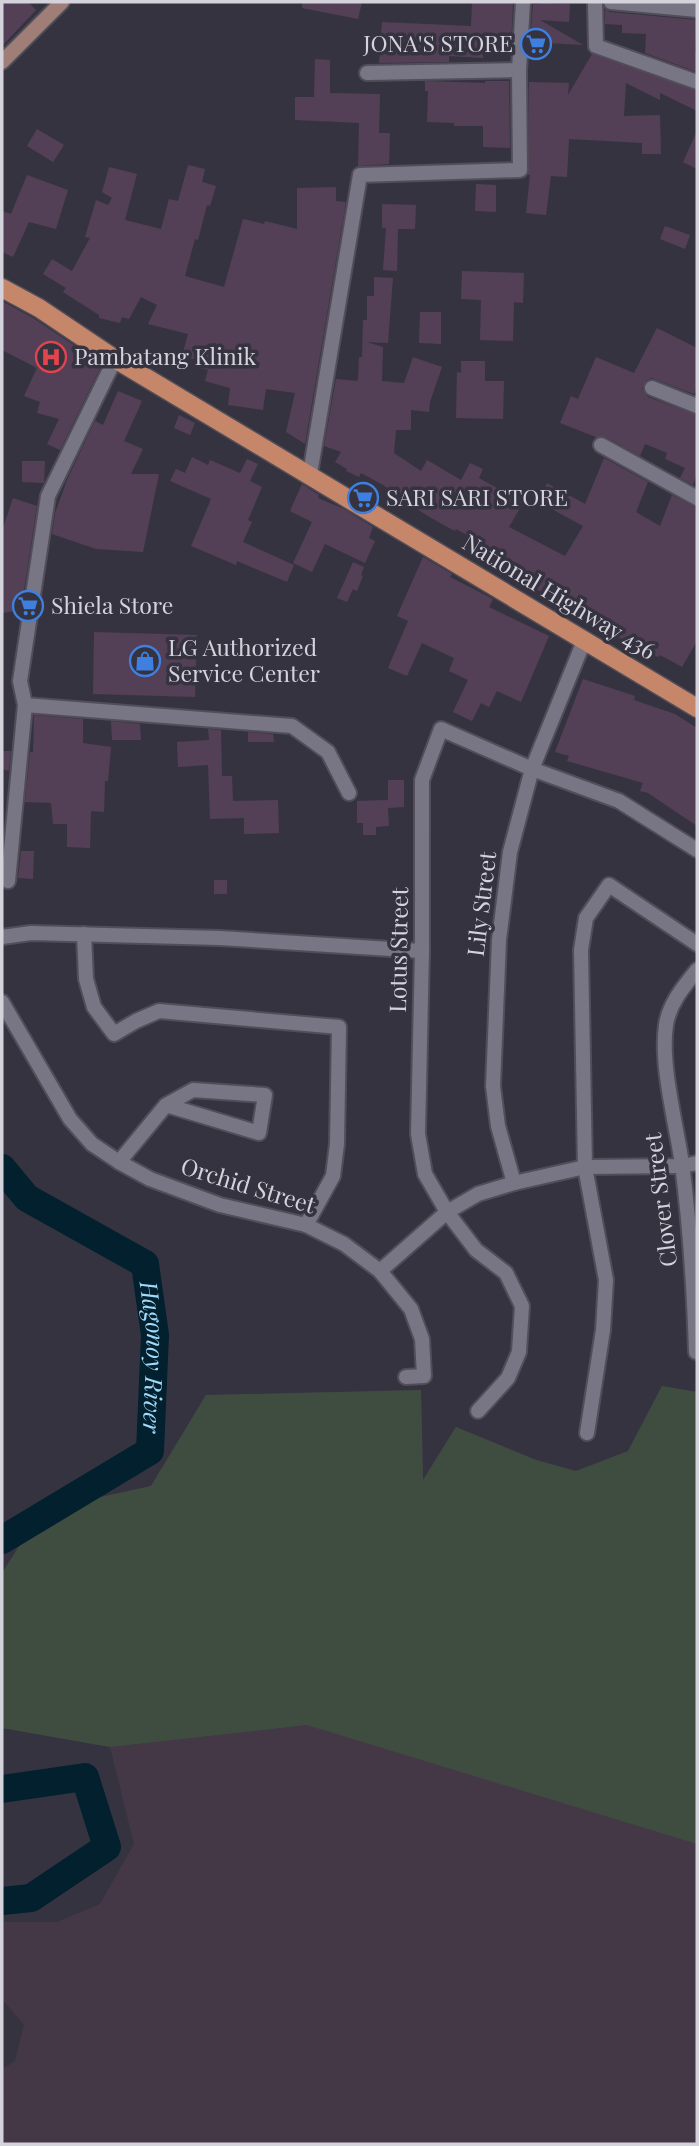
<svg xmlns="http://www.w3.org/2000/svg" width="699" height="2146" font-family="'Playfair Display',serif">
<rect width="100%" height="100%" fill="#363341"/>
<polygon fill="#443847" points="662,1386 697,1392 697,2144 2,2144 2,2069 15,2061 24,2025 2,1999 2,1922 57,1922 100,1904 134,1844 110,1747 2,1728 2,1573 42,1510 151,1486 206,1395 421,1390 423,1480 456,1427 536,1460 576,1471 628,1451"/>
<polygon fill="#3f4d40" points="662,1386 697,1392 697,1844 307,1725 110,1747 2,1728 2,1573 42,1510 151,1486 206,1395 421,1390 423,1480 456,1427 536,1460 576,1471 628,1451"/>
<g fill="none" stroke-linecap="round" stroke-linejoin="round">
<g stroke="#02202e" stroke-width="28">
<path id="s1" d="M2,1168L27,1198L145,1264L155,1335L150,1451L2,1540"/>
<polyline points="2,1789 85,1777 107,1847 31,1898 2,1901"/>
</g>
</g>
<g fill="#534057">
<polygon points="2,2 28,2 36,10 2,46"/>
<polygon points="302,2 362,2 358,19 302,8"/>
<polygon points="472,2 513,3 511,46 484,45 483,58 449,56 449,62 379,63 382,22 471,26"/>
<polygon points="540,3 570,4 569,22 540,20 583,45 530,42 533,4 540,4"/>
<polygon points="605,9 610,12 697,20 695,51 697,51 697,72 645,53 646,34 622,33 622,25 605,24"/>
<polygon points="592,54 697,91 697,111 660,93 660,100 626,83 624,116 660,115 661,154 642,154 642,143 569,139 567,177 551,176 546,215 526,213 530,175 528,175 529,82 569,83 568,95"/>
<polygon points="315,59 330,60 330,93 380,94 379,133 390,133 389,164 358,166 359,123 295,120 295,97 314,97"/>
<polygon points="425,81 485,83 485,81 509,81 510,148 483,147 483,126 454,126 454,123 427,122 428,91 425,91"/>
<polygon points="37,129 64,145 53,162 27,146"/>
<polygon points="697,131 697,169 683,162"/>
<polygon points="188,165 205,169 202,182 216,186 210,206 207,205 198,240 195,239 185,276 224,287 243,219 264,224 265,221 297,229 297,188 336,187 336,201 346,202 305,444 286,432 295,393 266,389 263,410 228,405 230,388 205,381 208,370 195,367 197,360 182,356 188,334 148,324 157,305 141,297 129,319 122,317 120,323 99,318 99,315 63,292 66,288 43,274 52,259 72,271 90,238 85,237 96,200 108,205 112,198 102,192 109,167 137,174 125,220 161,229 169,199 178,201"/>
<polygon points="27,175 68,190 56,229 29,222 13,257 2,252 2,211 11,214"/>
<polygon points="476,184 496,185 496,212 475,211"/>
<polygon points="382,204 416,205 415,229 398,229 397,271 383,270 386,228 382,228"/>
<polygon points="665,226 690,235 685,249 660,239"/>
<polygon points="462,271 524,273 523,303 514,302 513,341 480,340 481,300 461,299"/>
<polygon points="374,277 393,278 388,343 367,342 383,347 382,381 404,383 413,357 442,367 430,402 429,412 411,410 411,430 396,430 394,453 421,471 427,460 461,480 470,463 483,469 479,478 523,503 509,527 565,556 583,526 537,501 547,483 585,504 604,458 648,482 636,512 660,526 672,495 697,508 697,641 682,667 660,655 658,657 647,653 613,634 592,621 594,617 572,605 574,601 547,586 543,593 517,579 522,570 499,558 501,554 456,529 455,531 440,523 403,501 404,499 383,485 361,473 359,477 346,471 347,469 335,462 341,452 324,446 336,379 357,381 358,379 359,357 362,357 363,320 367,320 367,296 374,296"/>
<polygon points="2,301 33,318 102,364 60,450 47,444 59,419 37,413 40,402 24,396 37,368 2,350"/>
<polygon points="420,312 441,312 441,344 419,343"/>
<polygon points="657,328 697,348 697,387 694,394 651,378 646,381 642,389 648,397 697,415 697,473 693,485 680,478 685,468 665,459 667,453 645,444 640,456 606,437 596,437 560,423 571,396 578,399 596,357 634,373"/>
<polygon points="461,361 485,361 485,381 504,381 503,419 456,418 457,372 461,373"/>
<polygon points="118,391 142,401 124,441 143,449 131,474 159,474 143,552 96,549 52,534 55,513 67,480 95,421 103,425"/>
<polygon points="179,415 195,423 190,435 174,428"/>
<polygon points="192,457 208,465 210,460 240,473 247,459 258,464 250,481 262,487 248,520 252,522 243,542 294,565 287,582 237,561 236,565 191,546 211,499 170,481 176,469 185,473"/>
<polygon points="22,461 45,461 44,483 22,482"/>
<polygon points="302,484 319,495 318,498 344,509 373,527 369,538 375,541 365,563 325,544 312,572 293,563 312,522 290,511"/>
<polygon points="13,498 37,506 21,610 2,613 2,531"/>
<polygon points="423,557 452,574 450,577 493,599 489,607 549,636 521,702 497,691 489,707 481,703 472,721 453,712 468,680 449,671 454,658 422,643 407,676 388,668 408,621 397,616"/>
<polygon points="353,562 364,567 361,575 363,576 357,591 353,589 347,602 337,598"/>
<polygon points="94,632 197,635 195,697 93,694"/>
<polygon points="583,679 635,696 634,700 675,714 697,728 697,826 648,793 640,791 643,783 567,761 569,756 555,752"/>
<polygon points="34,715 83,719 83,743 111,747 108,781 105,781 104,812 91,811 90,848 67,847 67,824 53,824 51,803 25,802 30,752 33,752"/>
<polygon points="111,721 140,724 141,740 112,740"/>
<polygon points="208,729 221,730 222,776 232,776 233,801 278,800 279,833 244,834 244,818 210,819 208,765 178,767 177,742 209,740"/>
<polygon points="248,732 273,734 274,742 248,742"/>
<polygon points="2,751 11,751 9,771 2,769"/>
<polygon points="388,780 404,780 404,807 388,808 389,826 376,827 376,835 363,835 363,823 357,823 357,801 388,800"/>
<polygon points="21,851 34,851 33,879 18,878"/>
<rect x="214" y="880" width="13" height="14"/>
</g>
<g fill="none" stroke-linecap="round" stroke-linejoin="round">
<g stroke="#514e59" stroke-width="18">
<g id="street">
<polyline points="595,2 596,46 697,82"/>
<polyline points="611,2 697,10"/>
<polyline points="367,73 519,70"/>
<polyline points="652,388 697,406"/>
<polyline points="601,445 697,498"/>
<polyline points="310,474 360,175 520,170 519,70 523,2"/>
<polyline points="25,705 292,726 328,752 349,793"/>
<polyline points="8,881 25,705 20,681 48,496 115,359"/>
<polyline points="84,934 86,979 94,1007 114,1034 136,1021 159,1011 339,1027 337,1144 333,1176 306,1225"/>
<polyline points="2,937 31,933 220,938 422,951"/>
<polyline points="2,1002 70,1119 92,1144 119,1162 150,1179 220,1205 306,1225 344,1244 380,1271 411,1309 422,1339 424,1376 406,1377"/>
<polyline points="119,1162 166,1105 193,1090 265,1095 259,1133 166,1105"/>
<polyline points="514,1183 498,1126 493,1086 499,940 510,852 532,769 584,641"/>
<polyline points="380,1271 447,1212 478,1194 514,1183 585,1167 682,1166 697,1163"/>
<path d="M696,1352C694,1289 690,1226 682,1164C676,1123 660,1064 666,1025C669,1004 684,986 697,970"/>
<polyline points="478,1411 508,1378 519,1352 522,1306 506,1273 476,1250 447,1212 425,1174 418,1134 422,951 422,780 441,729 532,769 619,801 697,850"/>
<polyline points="587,1433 603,1330 606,1280 585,1167 581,950 586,918 609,885 697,944"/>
</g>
</g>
<g stroke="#514e59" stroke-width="18">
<polyline id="secondary" points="2,62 62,2"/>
</g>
<g stroke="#514e59" stroke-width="21">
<polyline id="primary" points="2,288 39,308 115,359 697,708"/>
</g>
<use href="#street" stroke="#787585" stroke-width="14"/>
<use href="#secondary" stroke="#9f7e77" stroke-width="14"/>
<use href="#primary" stroke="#c58669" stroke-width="18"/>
</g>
<defs>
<g id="supermarket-ring" transform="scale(1.575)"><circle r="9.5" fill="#363341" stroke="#3f7fe0" stroke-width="1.5"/><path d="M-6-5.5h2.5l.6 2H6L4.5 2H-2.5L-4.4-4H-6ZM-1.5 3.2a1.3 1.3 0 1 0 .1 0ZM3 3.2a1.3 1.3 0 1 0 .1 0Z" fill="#3f7fe0"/></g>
<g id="hospital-ring" transform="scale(1.575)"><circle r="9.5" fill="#363341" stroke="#e0444e" stroke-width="1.5"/><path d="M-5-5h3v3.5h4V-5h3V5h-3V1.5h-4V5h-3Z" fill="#e0444e"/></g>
<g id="shop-ring" transform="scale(1.575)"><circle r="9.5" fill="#363341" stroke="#3f7fe0" stroke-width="1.5"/><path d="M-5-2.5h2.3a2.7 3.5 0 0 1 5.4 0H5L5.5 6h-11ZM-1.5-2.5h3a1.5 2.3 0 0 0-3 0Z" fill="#3f7fe0"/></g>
</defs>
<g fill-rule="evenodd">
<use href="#supermarket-ring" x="536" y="44"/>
<use href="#hospital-ring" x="51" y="357"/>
<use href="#supermarket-ring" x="363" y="498"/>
<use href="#supermarket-ring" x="28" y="606"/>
<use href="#shop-ring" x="145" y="661"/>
</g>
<g text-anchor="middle" stroke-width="7" stroke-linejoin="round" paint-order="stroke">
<g font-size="23" fill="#d4d2db" stroke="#363341" text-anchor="start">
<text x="513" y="52" text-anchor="end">JONA'S STORE</text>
<text x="74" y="365">Pambatang Klinik</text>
<text x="386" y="506">SARI SARI STORE</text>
<text x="51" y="614">Shiela Store</text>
<text x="168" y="656">LG Authorized<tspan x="168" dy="26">Service Center</tspan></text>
</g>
<g font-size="23" fill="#d4d2db" stroke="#363341">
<text transform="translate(559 597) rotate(31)" y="8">National Highway 436</text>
<text transform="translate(482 904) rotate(-83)" y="8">Lily Street</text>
<text transform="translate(399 950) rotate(-89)" y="8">Lotus Street</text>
<text transform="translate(248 1186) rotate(17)" y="8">Orchid Street</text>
<text transform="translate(661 1200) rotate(-97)" y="8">Clover Street</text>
</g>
<g font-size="24" font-style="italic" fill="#a0dafb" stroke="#363341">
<text dy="8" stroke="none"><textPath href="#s1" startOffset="268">Hagonoy River</textPath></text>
</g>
</g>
<rect width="699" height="2146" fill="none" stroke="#d4d2db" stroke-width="7"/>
</svg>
